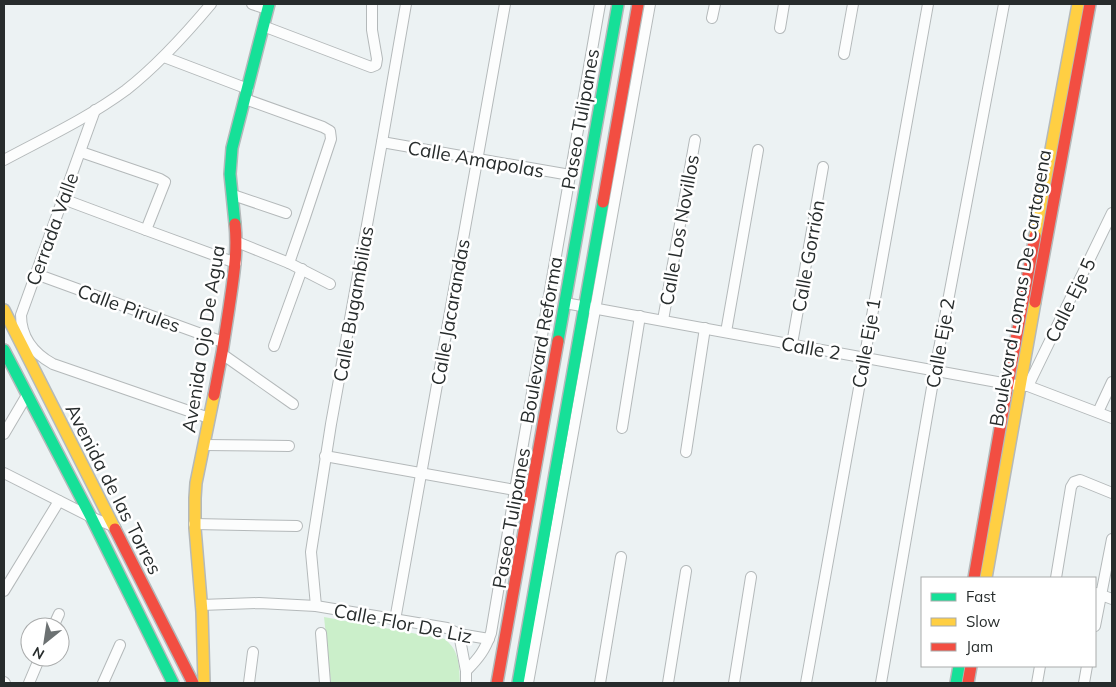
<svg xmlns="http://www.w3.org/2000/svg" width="1116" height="687" font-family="Mulish,sans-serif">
<rect width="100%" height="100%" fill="#ecf2f3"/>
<path fill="#cbefca" d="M324,617L445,639C460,652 459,665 460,683H331Z"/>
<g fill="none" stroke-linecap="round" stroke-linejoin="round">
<g stroke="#b4b9ba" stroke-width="12">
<g id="street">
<polyline points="252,4 267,9"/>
<polyline points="712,18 715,4"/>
<polyline points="263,26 371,67 376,65 377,59 372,30 372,4"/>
<polyline points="780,28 784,4"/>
<polyline points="844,54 853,4"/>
<polyline points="164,57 248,89"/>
<polyline points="245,99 323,127 330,131 331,139 304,220 289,263"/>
<path d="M95,110L21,315C21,338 33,353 53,364L209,418"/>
<polyline points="382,142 570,175"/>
<polyline points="81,152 160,179 165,182 146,230"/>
<path d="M4,160C45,138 88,118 126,90C158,65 185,35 211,4"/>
<polyline points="233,195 286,213"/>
<polyline points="63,199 146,230 236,263"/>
<polyline points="237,242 289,263 330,284"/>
<polyline points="36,274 223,342"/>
<polyline points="565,303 1008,384 1028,386 1112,418"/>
<polyline points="663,320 695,140"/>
<polyline points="726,332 758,150"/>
<polyline points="792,344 823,167"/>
<polyline points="274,346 302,269"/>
<polyline points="222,354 293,404"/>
<polyline points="1028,386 1112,213"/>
<polyline points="1098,412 1112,382"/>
<polyline points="622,428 640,316"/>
<polyline points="4,434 27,395"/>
<polyline points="204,445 289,446"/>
<polyline points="686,452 705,328"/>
<polyline points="325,456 515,490"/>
<polyline points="4,473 91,517 115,527"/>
<polyline points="194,524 297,526"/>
<polyline points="1056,578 1071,487 1074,482 1080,480 1112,493"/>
<polyline points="4,591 59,501"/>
<polyline points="1096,593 1112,599"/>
<polyline points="201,605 259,603 316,606 447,628 459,634 489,639"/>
<polyline points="316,606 311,552 331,424 382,142 406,4"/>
<polyline points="395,620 505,4"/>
<polyline points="1095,626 1112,539"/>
<polyline points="53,627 59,614"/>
<polyline points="321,633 325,683"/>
<polyline points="459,634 466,671 466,683"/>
<path d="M466,671C479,658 485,650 491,633L515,490L600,4"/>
<polyline points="4,682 5,683"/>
<polyline points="29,683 40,657"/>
<polyline points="103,683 120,645"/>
<polyline points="249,683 253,652"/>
<polyline points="528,683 650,4"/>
<polyline points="600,683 621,557"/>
<polyline points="668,683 686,571"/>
<polyline points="734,683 751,577"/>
<polyline points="806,683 928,4"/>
<polyline points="881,683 935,370 1004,4"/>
<polyline points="1037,683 1040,666"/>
<polyline points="1084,683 1087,666"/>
</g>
</g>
<g stroke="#b4b9ba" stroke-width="14">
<g id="fast">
<polyline points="235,224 230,174 232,148 269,4"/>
<polyline points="558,341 618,4"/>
<polyline points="4,350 91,517 173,683"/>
<polyline points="518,683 603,202"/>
<polyline points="956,683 959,666"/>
</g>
</g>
<g stroke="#b4b9ba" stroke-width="14">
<g id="slow">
<polyline points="1035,236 1078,4"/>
<polyline points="4,310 115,529"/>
<polyline points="986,578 1035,302"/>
<polyline points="204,683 202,612 195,528 195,498 196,483 214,395"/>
</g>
</g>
<g stroke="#b4b9ba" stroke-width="14">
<g id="jam">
<polyline points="603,202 638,4"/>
<polyline points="1035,302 1090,4"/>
<path d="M214,395C220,366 225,337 229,308C233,280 238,253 235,224"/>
<polyline points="115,529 193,683"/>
<polyline points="974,578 1006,394 1035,236"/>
<polyline points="497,683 558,341"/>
<polyline points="968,683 971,666"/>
</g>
</g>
<use href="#street" stroke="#fcfdfd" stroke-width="10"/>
<use href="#fast" stroke="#16e098" stroke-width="11"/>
<use href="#slow" stroke="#ffcf43" stroke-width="11"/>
<use href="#jam" stroke="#f24e42" stroke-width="11"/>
</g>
<g text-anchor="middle" stroke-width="5" stroke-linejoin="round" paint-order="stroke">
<g font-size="19" fill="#272c2c" stroke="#fff">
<text transform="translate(580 119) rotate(-80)" y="7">Paseo Tulipanes</text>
<text transform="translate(476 159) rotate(10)" y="7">Calle Amapolas</text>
<text transform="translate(52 229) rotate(-70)" y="7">Cerrada Valle</text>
<text transform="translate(679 230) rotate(-80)" y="7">Calle Los Novillos</text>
<text transform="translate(808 256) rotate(-80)" y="7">Calle Gorrión</text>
<text transform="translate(1020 288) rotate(-80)" y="7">Boulevard Lomas De Cartagena</text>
<text transform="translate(1070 300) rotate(-64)" y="7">Calle Eje 5</text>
<text transform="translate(353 304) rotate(-80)" y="7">Calle Bugambilias</text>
<text transform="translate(129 308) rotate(20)" y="7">Calle Pirules</text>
<text transform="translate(450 312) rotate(-80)" y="7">Calle Jacarandas</text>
<text transform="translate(203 339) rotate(-81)" y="7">Avenida Ojo De Agua</text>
<text transform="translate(541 340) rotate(-80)" y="7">Boulevard Reforma</text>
<text transform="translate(866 343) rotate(-80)" y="7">Calle Eje 1</text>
<text transform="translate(940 343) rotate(-80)" y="7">Calle Eje 2</text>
<text transform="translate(811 348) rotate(10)" y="7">Calle 2</text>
<text transform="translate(114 489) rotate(63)" y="7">Avenida de las Torres</text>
<text transform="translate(511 518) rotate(-80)" y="7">Paseo Tulipanes</text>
<text transform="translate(403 623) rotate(11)" y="7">Calle Flor De Liz</text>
</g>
</g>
<rect width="1116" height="687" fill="none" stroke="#272c2c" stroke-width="10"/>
<rect x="921" y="577" width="175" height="90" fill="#ffffff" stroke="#a9abab"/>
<rect x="931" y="593" width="25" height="8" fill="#16e098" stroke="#a9abab"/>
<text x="966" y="602" font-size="15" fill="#272c2c">Fast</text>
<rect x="931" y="618" width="25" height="8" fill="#ffcf43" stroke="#a9abab"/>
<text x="966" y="627" font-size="15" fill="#272c2c">Slow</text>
<rect x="931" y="643" width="25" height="8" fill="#f24e42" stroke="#a9abab"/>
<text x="966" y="652" font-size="15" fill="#272c2c">Jam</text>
<g transform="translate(45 642) rotate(210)"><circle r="24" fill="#ffffff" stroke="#a9abab"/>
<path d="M0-4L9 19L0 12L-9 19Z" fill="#6c7172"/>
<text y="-8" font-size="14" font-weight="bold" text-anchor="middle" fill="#272c2c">N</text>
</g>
</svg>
